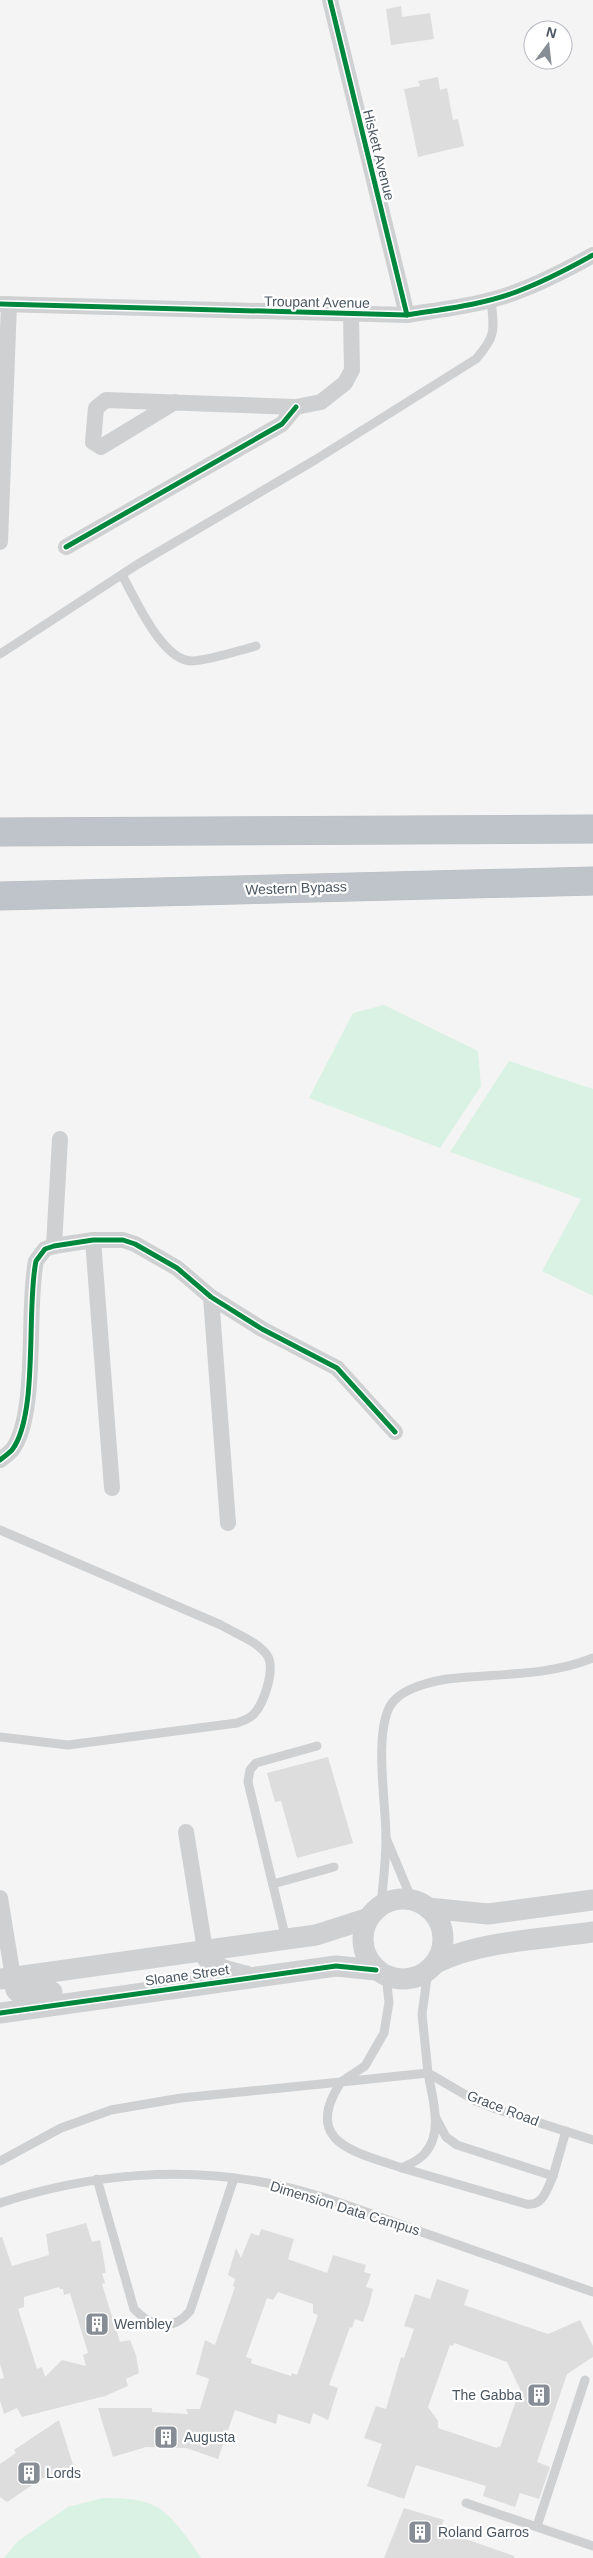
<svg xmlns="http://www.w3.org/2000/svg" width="593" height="2558" font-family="Helvetica,sans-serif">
<rect width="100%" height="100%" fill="#f4f4f4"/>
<g fill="#d9f2e3">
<polygon points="384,1005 478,1051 481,1086 440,1148 309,1098 353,1013"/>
<polygon points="509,1061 593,1089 593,1296 542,1271 581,1199 450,1152"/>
<path d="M103,2498C120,2498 141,2498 157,2507C173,2516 191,2543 201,2558H4L18,2541L68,2507Z"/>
</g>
<g fill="#ddddde" fill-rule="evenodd">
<polygon points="401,6 402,17 430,13 434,39 391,45 386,9"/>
<polygon points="438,77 440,90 447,88 453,120 458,119 464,146 418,157 404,89 420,86 418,81"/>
<polygon points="328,1757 353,1843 297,1858 281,1801 275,1802 267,1773"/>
<path d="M86,2223L92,2242L100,2240L102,2250L106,2273H102L105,2283L102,2284L120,2342L130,2340L136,2355L139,2373L126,2379L128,2386L105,2396L22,2417L17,2408L4,2414L0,2400V2379L4,2378L0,2364V2237H2L12,2266L49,2255L46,2234ZM59,2287L60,2289H63L64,2295L70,2293L88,2353L83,2355L86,2366L62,2360L45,2377L42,2367L37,2369L18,2309L24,2307V2297Z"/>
<path d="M261,2229L294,2239L288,2259L327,2273L333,2255L366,2265L364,2272L371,2274L366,2287L373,2289L369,2305L363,2322L355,2319L352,2328L350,2327L329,2385L338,2388L328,2420L313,2413L310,2424L278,2414L276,2424L235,2410L218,2459L186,2448L146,2447L113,2457L98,2408H152V2412L188,2414L186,2409H200L209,2379L196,2374L205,2340L215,2345L235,2287L233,2286L235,2279L228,2275L236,2248L241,2258L251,2233L259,2236ZM278,2292L313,2304V2313L318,2315L297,2375L292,2373L291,2376L251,2363L252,2359L246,2357L267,2298L273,2300Z"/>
<path d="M437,2279L469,2290L464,2305L548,2334L580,2320L593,2346V2357L567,2374L537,2462L550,2467L539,2499L520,2493L515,2507L483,2496L486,2486L416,2465L404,2499L367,2486L382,2444L364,2438L376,2406L386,2409L401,2357L404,2358L414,2329L404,2326L415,2294L430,2299ZM454,2343L507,2362L520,2389L500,2447L498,2446L497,2448L438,2428V2421L428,2407L450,2345L453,2346Z"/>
<polygon points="59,2420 74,2468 43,2478 7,2502 0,2497 0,2464 16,2453 14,2450"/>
<polygon points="404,2508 444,2520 440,2530 514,2556 514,2558 384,2558"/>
</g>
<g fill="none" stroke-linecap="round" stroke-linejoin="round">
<g stroke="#b9bec3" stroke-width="29">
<g id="motorway">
<polyline points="0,832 593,829"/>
<polyline points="0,896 593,881"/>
</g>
</g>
<g stroke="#ced0d2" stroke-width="9">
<path d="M122,575C135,598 162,661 192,661C211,660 237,651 256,646"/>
<path d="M0,654L138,564L315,460L476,359C497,335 494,330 491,299"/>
<path d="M0,1530L221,1625C236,1634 257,1641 267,1655C276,1668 264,1703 254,1714C249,1719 243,1721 237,1723L68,1745L0,1737"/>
<polyline points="386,1838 412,1900"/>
<polyline points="273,1884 334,1867"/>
<path d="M381,1906C383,1883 386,1861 386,1838C386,1803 374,1736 390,1706C400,1689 429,1682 447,1679C496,1673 546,1677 593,1658"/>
<polyline points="286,1939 248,1782 250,1770 256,1763 317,1746"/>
<polyline points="428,1971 422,2014 428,2073 476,2101 496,2109 593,2140"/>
<path d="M428,2073C432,2097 444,2132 425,2153C420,2160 410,2164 402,2168C356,2152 301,2143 341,2082Z"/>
<polyline points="0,2161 61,2128 111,2110 181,2098 341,2082 365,2066 384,2033 389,2002 386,1976"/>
<path d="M402,2168L526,2204C543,2207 547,2189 553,2176L457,2145L446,2137L436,2118"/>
<polyline points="553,2176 566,2131"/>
<path d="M97,2179L134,2309C151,2327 173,2332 190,2311L234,2178"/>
<path d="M0,2203C88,2174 185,2165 277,2185C322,2195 367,2212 410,2228C471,2249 532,2271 593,2292"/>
<polyline points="466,2503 593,2546"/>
<polyline points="537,2526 585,2380"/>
</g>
<g stroke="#ced0d2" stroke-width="16">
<polyline points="330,0 407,315"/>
<path d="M0,304L407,315C443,309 482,305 516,292C543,282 568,269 593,255"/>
<polyline points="175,402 101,447 93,442 96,408 106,400 296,407 321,402 345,383 352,370 351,315"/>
<polyline points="0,542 9,304"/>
<polyline points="66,547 282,424 296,407"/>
<polyline points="93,1240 112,1488"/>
<polyline points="54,1246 60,1139"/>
<polyline points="211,1297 228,1523"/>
<path d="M0,1460C4,1457 9,1453 12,1450C39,1414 26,1308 36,1261L45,1249L54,1246L93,1240H123L135,1244L177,1268L211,1297L262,1329L337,1368L395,1432"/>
<polyline points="186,1832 205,1950"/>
<polyline points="0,1898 13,1977"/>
</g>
<g stroke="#ced0d2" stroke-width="21">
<circle cx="403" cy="1939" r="40"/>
<polyline points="428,1908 488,1914 593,1900"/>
<path d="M203,1951C211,1969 227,1971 246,1976"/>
<path d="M436,1963C479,1941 545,1939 593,1932"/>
<polyline points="13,1977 16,1990 21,1994 52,1992"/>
<polyline points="0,1979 316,1935 369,1918"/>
<polyline points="0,2013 336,1966 376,1970"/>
</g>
<use href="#motorway" stroke="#bec4c9" stroke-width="28"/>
<g stroke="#fff" stroke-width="8">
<g id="cycleway">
<polyline points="330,0 407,315"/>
<path d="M0,304L407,315C443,309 482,305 516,292C543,282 568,269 593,255"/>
<polyline points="66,547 282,424 296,407"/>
<path d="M0,1460C4,1457 9,1453 12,1450C39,1414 26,1308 36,1261L45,1249L54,1246L93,1240H123L135,1244L177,1268L211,1297L262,1329L337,1368L395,1432"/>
<polyline points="0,2013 336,1966 376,1970"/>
</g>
</g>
<use href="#cycleway" stroke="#00873e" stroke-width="5"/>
</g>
<defs>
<g id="building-square" transform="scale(1.25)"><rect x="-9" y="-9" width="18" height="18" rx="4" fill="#868d94" stroke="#fff"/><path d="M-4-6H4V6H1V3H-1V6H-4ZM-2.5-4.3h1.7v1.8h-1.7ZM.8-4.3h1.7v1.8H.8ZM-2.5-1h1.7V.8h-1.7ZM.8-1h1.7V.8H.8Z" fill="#fff"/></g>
</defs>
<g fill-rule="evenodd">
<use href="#building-square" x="97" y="2324"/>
<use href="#building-square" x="539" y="2395"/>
<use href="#building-square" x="166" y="2437"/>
<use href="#building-square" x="29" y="2473"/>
<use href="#building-square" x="420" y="2532"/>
</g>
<g text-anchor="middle" stroke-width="4.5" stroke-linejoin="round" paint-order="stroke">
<g font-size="14" fill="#4a5661" stroke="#fff">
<text transform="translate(379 155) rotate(76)" y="5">Hiskett Avenue</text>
<text transform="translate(317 302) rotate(1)" y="5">Troupant Avenue</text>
<text transform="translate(296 888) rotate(-2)" y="5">Western Bypass</text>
<text transform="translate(187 1975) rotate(-8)" y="5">Sloane Street</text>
<text transform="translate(503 2108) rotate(21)" y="5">Grace Road</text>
<text transform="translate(345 2208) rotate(17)" y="5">Dimension Data Campus</text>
</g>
<g font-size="14" fill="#4a5661" stroke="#fff" text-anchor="start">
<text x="114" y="2329">Wembley</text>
<text x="522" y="2400" text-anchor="end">The Gabba</text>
<text x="184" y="2442">Augusta</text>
<text x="46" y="2478">Lords</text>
<text x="438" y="2537">Roland Garros</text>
</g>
</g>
<g transform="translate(548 45) rotate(15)"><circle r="24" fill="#ffffff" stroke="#b7bbc0"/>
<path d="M0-4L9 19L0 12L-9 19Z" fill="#868d94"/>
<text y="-8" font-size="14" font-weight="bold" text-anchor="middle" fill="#4a5661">N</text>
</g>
</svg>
